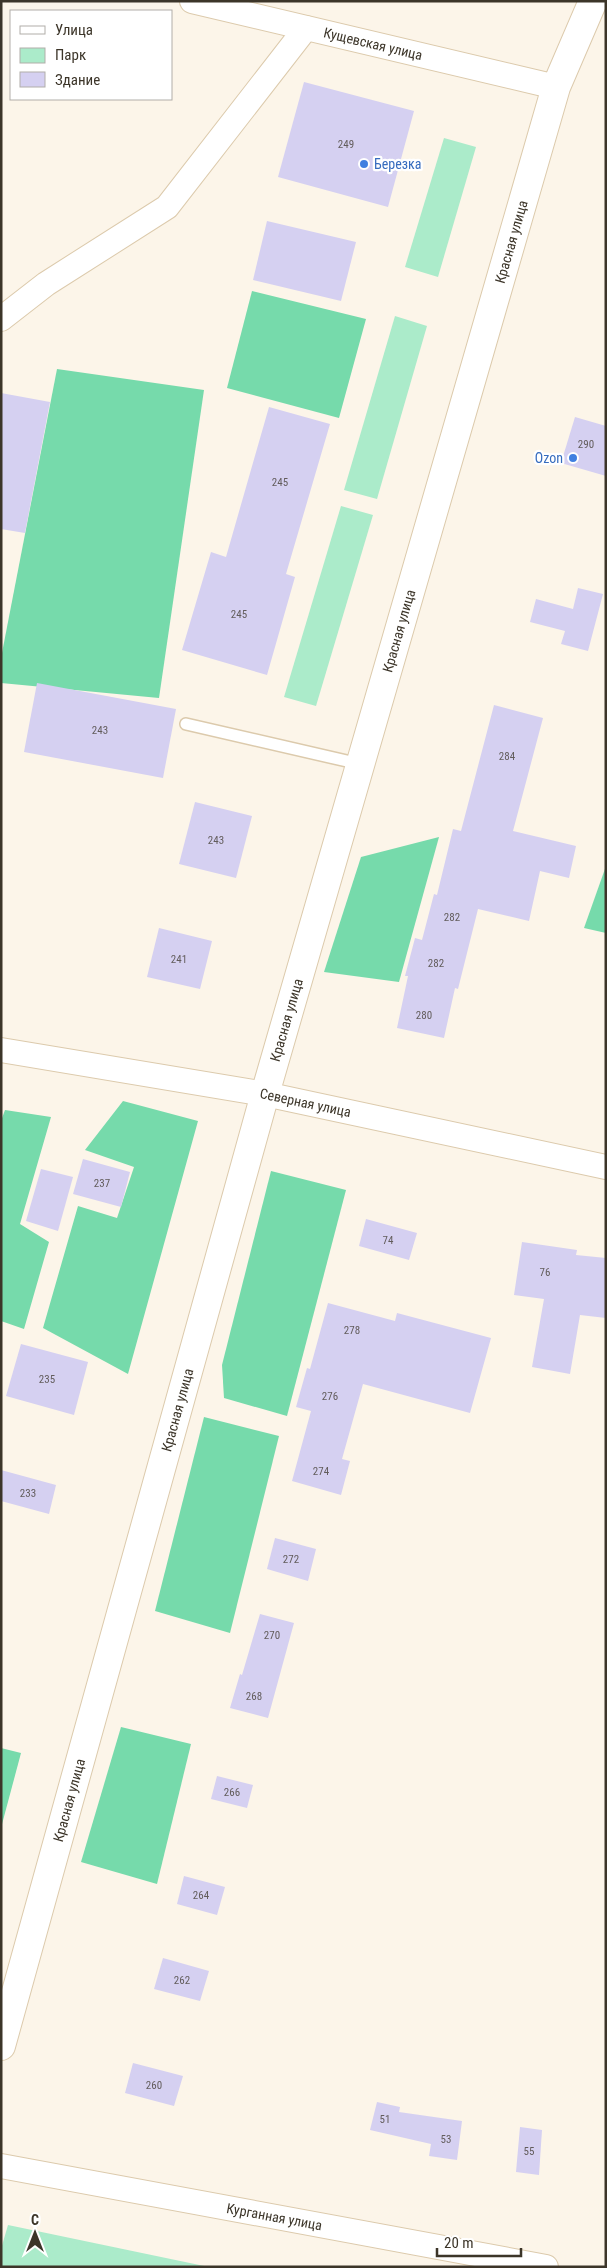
<svg xmlns="http://www.w3.org/2000/svg" width="607" height="2268" font-family="'Roboto Condensed',sans-serif">
<rect width="100%" height="100%" fill="#fcf5e9"/>
<g fill="#abebca">
<polygon points="444,138 476,147 438,277 405,267"/>
<polygon points="395,316 427,326 377,499 344,490"/>
<polygon points="341,506 373,515 316,706 284,697"/>
<polygon points="8,2225 209,2267 1,2267 1,2249"/>
</g>
<g fill="#76daab">
<polygon points="252,291 366,319 339,418 227,388"/>
<polygon points="57,369 204,390 159,698 1,683 1,658"/>
<polygon points="439,837 399,982 324,972 361,857"/>
<polygon points="606,866 606,933 584,928"/>
<polygon points="123,1101 198,1121 128,1374 43,1328 78,1206 117,1218 134,1167 85,1150"/>
<polygon points="5,1110 51,1117 20,1224 49,1242 24,1329 1,1321 1,1121"/>
<polygon points="271,1171 346,1190 287,1416 224,1398 222,1365"/>
<polygon points="204,1417 279,1436 230,1633 155,1611"/>
<polygon points="121,1727 191,1744 157,1884 81,1862"/>
<polygon points="1,1748 21,1753 1,1828"/>
</g>
<g fill="#d5d0f1">
<polygon points="304,82 414,111 388,207 278,177"/>
<polygon points="267,221 356,242 341,301 253,280"/>
<polygon points="1,393 50,402 25,533 1,529"/>
<polygon points="269,407 330,424 286,574 295,577 267,675 182,650 211,552 226,557"/>
<polygon points="575,417 606,426 606,476 561,463"/>
<polygon points="578,588 603,594 588,651 561,644 565,631 530,622 536,599 573,609"/>
<polygon points="37,683 176,709 163,778 24,752"/>
<polygon points="494,705 543,718 513,831 576,846 569,878 540,871 529,921 478,909 458,989 455,988 444,1038 397,1028 408,976 405,976 415,938 422,940 434,894 437,895 453,829 461,831"/>
<polygon points="195,802 252,816 236,878 179,864"/>
<polygon points="159,928 212,941 200,989 147,977"/>
<polygon points="83,1159 130,1172 121,1207 73,1194"/>
<polygon points="41,1169 73,1177 58,1231 26,1221"/>
<polygon points="366,1219 417,1233 409,1260 359,1246"/>
<polygon points="522,1242 577,1250 576,1255 606,1258 606,1318 580,1315 570,1374 532,1367 544,1299 514,1295"/>
<polygon points="328,1303 395,1321 397,1313 491,1338 470,1413 363,1384 342,1459 350,1461 341,1495 292,1481 311,1411 296,1407 307,1368 310,1369"/>
<polygon points="21,1344 88,1362 74,1415 6,1396"/>
<polygon points="1,1470 56,1485 49,1514 1,1501"/>
<polygon points="275,1538 316,1549 308,1581 267,1569"/>
<polygon points="260,1614 294,1623 268,1718 230,1708 240,1674 242,1675"/>
<polygon points="217,1776 253,1785 247,1808 211,1799"/>
<polygon points="184,1876 225,1887 217,1915 177,1904"/>
<polygon points="163,1958 209,1971 200,2001 154,1989"/>
<polygon points="133,2063 183,2076 174,2106 125,2093"/>
<polygon points="377,2102 400,2107 399,2112 462,2121 457,2160 429,2156 431,2144 370,2130"/>
<polygon points="520,2127 542,2130 539,2175 516,2172"/>
</g>
<g fill="none" stroke-linecap="round" stroke-linejoin="round">
<g stroke="#dccaac" stroke-width="14">
<polyline id="service" points="186,724 360,764"/>
</g>
<g stroke="#dccaac" stroke-width="26">
<g id="minor">
<path id="s1" d="M192,1L556,87"/>
<polyline points="1,319 46,284 167,207 306,28"/>
<path id="s2" d="M1,1050L265,1094L606,1167"/>
<path id="s3" d="M1,2166L546,2267"/>
</g>
</g>
<g stroke="#dccaac" stroke-width="30">
<g id="tertiary">
<path id="s4" d="M1,2046L265,1094L556,87L593,1"/>
</g>
</g>
<use href="#service" stroke="#fff" stroke-width="11"/>
<use href="#minor" stroke="#fff" stroke-width="24"/>
<use href="#tertiary" stroke="#fff" stroke-width="28"/>
</g>
<g fill="#3f7fe0" stroke="#fff" stroke-width="2">
<circle cx="364" cy="164" r="5"/>
<circle cx="573" cy="458" r="5"/>
</g>
<g text-anchor="middle" stroke-width="4.5" stroke-linejoin="round" paint-order="stroke">
<g font-size="11" fill="#625c5b">
<text x="346" y="148">249</text>
<text x="586" y="448">290</text>
<text x="280" y="486">245</text>
<text x="239" y="618">245</text>
<text x="100" y="734">243</text>
<text x="507" y="760">284</text>
<text x="216" y="844">243</text>
<text x="452" y="921">282</text>
<text x="179" y="963">241</text>
<text x="436" y="967">282</text>
<text x="424" y="1019">280</text>
<text x="102" y="1187">237</text>
<text x="388" y="1244">74</text>
<text x="545" y="1276">76</text>
<text x="352" y="1334">278</text>
<text x="47" y="1383">235</text>
<text x="330" y="1400">276</text>
<text x="321" y="1475">274</text>
<text x="28" y="1497">233</text>
<text x="291" y="1563">272</text>
<text x="272" y="1639">270</text>
<text x="254" y="1700">268</text>
<text x="232" y="1796">266</text>
<text x="201" y="1899">264</text>
<text x="182" y="1984">262</text>
<text x="154" y="2089">260</text>
<text x="385" y="2123">51</text>
<text x="446" y="2143">53</text>
<text x="529" y="2155">55</text>
</g>
<g font-size="14" fill="#3c3529" stroke="#fff">
<text dy="5" stroke="none"><textPath href="#s1" startOffset="186">Кущевская улица</textPath></text>
<text dy="5" stroke="none"><textPath href="#s4" startOffset="1875">Красная улица</textPath></text>
<text dy="5" stroke="none"><textPath href="#s4" startOffset="1470">Красная улица</textPath></text>
<text dy="5" stroke="none"><textPath href="#s4" startOffset="1065">Красная улица</textPath></text>
<text dy="5" stroke="none"><textPath href="#s2" startOffset="309">Северная улица</textPath></text>
<text dy="5" stroke="none"><textPath href="#s4" startOffset="660">Красная улица</textPath></text>
<text dy="5" stroke="none"><textPath href="#s4" startOffset="255">Красная улица</textPath></text>
<text dy="5" stroke="none"><textPath href="#s3" startOffset="278">Курганная улица</textPath></text>
</g>
<g font-size="14" fill="#366cbe" stroke="#fff" text-anchor="start">
<text x="374" y="169">Березка</text>
<text x="563" y="463" text-anchor="end">Ozon</text>
</g>
</g>
<rect width="607" height="2268" fill="none" stroke="#3c3529" stroke-width="5"/>
<rect x="10" y="10" width="162" height="90" fill="#ffffff" stroke="#b1aea9"/>
<rect x="20" y="26" width="25" height="8" fill="#ffffff" stroke="#b1aea9"/>
<text x="55" y="35" font-size="15" fill="#3c3529">Улица</text>
<rect x="20" y="48" width="25" height="15" fill="#abebca" stroke="#b1aea9"/>
<text x="55" y="60" font-size="15" fill="#3c3529">Парк</text>
<rect x="20" y="72" width="25" height="15" fill="#d5d0f1" stroke="#b1aea9"/>
<text x="55" y="85" font-size="15" fill="#3c3529">Здание</text>
<g transform="translate(35 2233)" stroke="#ffffff" stroke-width="4" paint-order="stroke">
<path d="M0-4L9 19L0 12L-9 19Z" fill="#3c3529"/>
<text y="-8" font-size="14" font-weight="bold" text-anchor="middle" fill="#3c3529">С</text>
</g>
<path d="M437 2248v8h84v-8" fill="none" stroke="#3c3529" stroke-width="2.5"/>
<text x="444" y="2248" font-size="15" fill="#3c3529" stroke="#ffffff" stroke-width="4" paint-order="stroke">20 m</text>
</svg>
